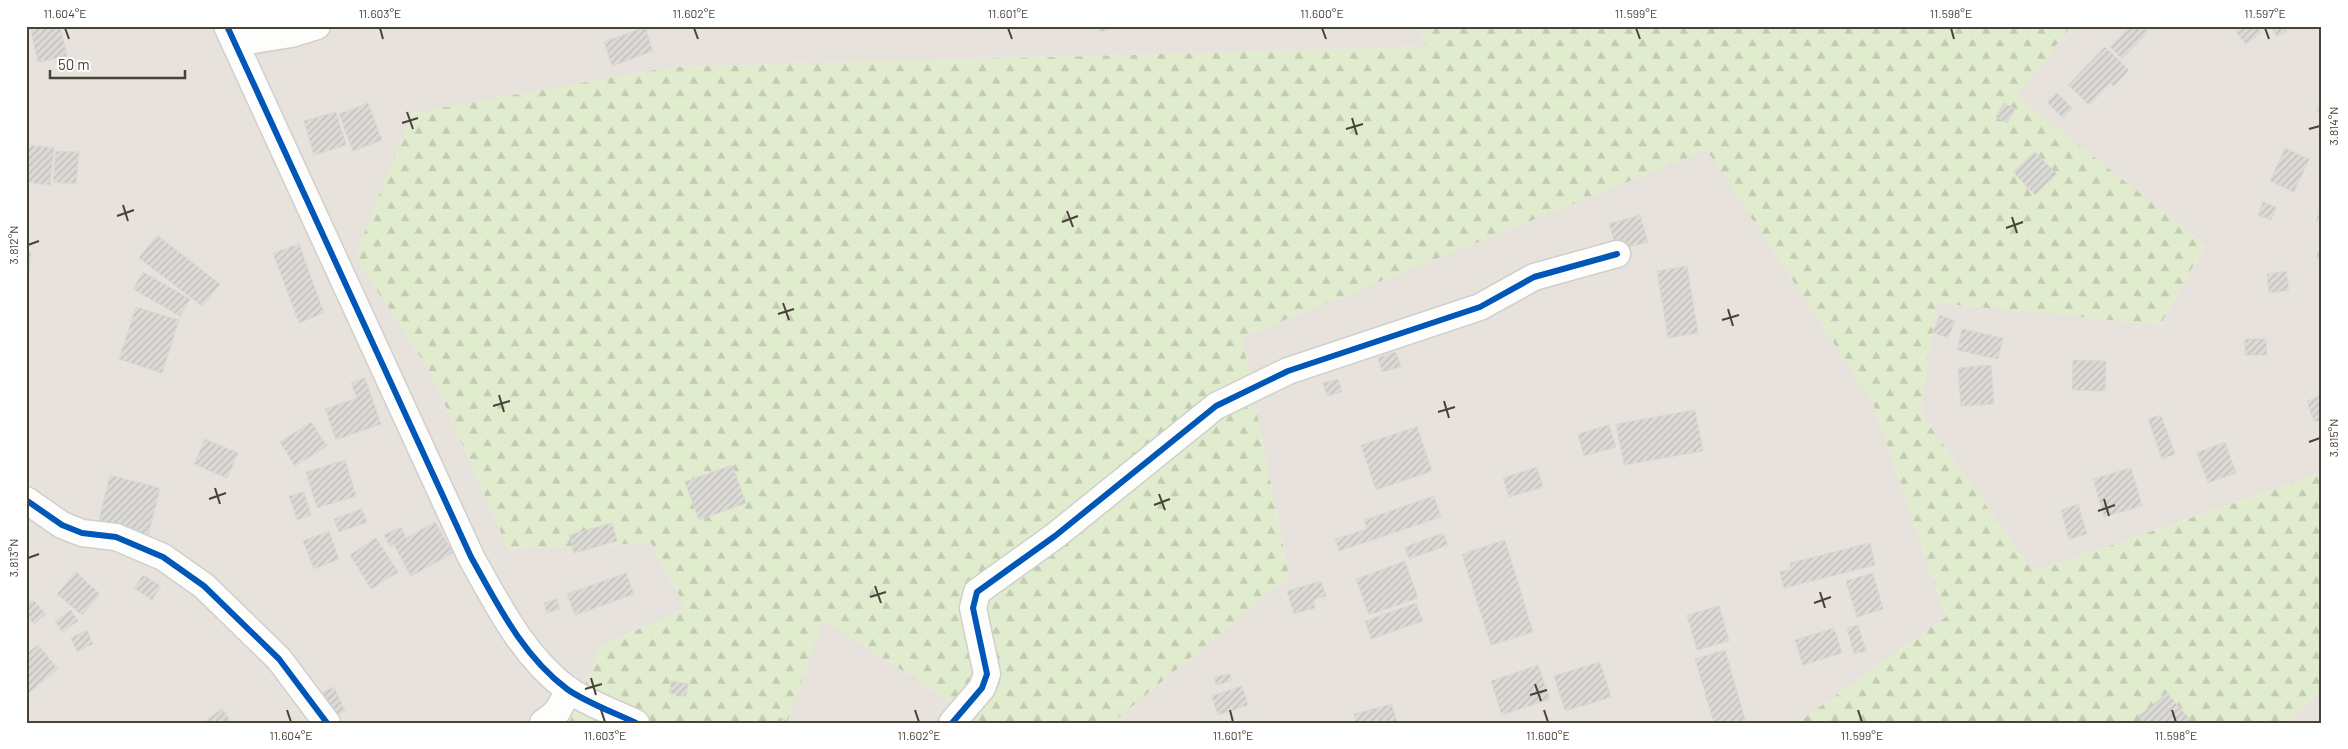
<svg xmlns="http://www.w3.org/2000/svg" width="2348" height="749" font-family="Barlow,sans-serif">
<defs>
<pattern id="forest-firs" width="22" height="20" patternUnits="userSpaceOnUse" patternTransform="scale(1.25)"><rect width="22" height="20" fill="#e1eccf"/><path d="M5 1l3.5 6h-7zM16 11l3.5 6h-7z" fill="#c3ccb2"/></pattern>
<pattern id="building-hatch" width="6" height="6" patternUnits="userSpaceOnUse" patternTransform="scale(1.25)"><rect width="6" height="6" fill="#dcdad6"/><path d="M-1 1l2-2M0 6l6-6M5 7l2-2" fill="none" stroke="#bebcb8"/></pattern>
</defs>
<rect width="100%" height="100%" fill="#f3f1ed"/>
<g fill="#e7e2dc">
<polygon points="26,26 1420,26 1426,47 672,67 355,257 431,373 508,549 651,543 686,608 601,646 569,723 26,723"/>
<polygon points="2071,26 2322,26 2322,473 2033,572 1920,412 1937,302 2160,325 2205,246 2016,96"/>
<polygon points="1707,149 1873,403 1946,617 1797,723 1112,723 1289,576 1242,337"/>
<polygon points="823,619 983,723 787,723"/>
<polygon points="2322,691 2322,723 2285,723"/>
</g>
<polygon fill="url(#forest-firs)" points="1420,26 2071,26 2017,96 2205,245 2160,325 1937,303 1920,412 2033,572 2322,473 2322,691 2285,723 1797,723 1946,617 1873,403 1707,150 1242,337 1289,576 1112,723 983,723 823,619 787,723 569,723 601,646 686,608 651,543 508,549 431,373 355,257 412,113 672,67 1426,47"/>
<g fill="url(#building-hatch)" stroke="#dbd8d3">
<polygon points="30,26 60,26 67,56 38,62"/>
<polygon points="1099,26 1118,26 1100,32"/>
<polygon points="2130,26 2142,26 2148,32 2122,59 2110,47"/>
<polygon points="2243,26 2256,26 2261,32 2246,44 2236,32"/>
<polygon points="2271,26 2285,26 2287,31 2277,37"/>
<polygon points="645,27 653,51 612,66 604,42"/>
<polygon points="2105,47 2129,70 2114,86 2110,83 2089,105 2068,85"/>
<polygon points="2057,93 2072,108 2063,118 2047,102"/>
<polygon points="2322,101 2322,114 2316,110"/>
<polygon points="368,103 382,140 353,151 339,114"/>
<polygon points="2004,103 2015,109 2007,123 1996,117"/>
<polygon points="336,112 346,145 314,155 304,121"/>
<polygon points="26,145 54,148 50,185 26,182"/>
<polygon points="2285,148 2309,159 2294,192 2270,181"/>
<polygon points="56,151 79,152 76,184 53,182"/>
<polygon points="2035,152 2057,174 2035,195 2013,172"/>
<polygon points="2263,202 2276,207 2271,220 2258,215"/>
<polygon points="2322,208 2322,222 2316,220"/>
<polygon points="1640,215 1648,242 1617,250 1609,224"/>
<polygon points="157,235 220,284 202,306 139,258"/>
<polygon points="299,244 324,313 299,323 273,253"/>
<polygon points="2322,244 2322,259 2316,257"/>
<polygon points="26,252 31,252 26,296"/>
<polygon points="1687,266 1698,333 1668,338 1657,271"/>
<polygon points="2286,271 2289,290 2269,293 2267,274"/>
<polygon points="143,272 190,299 180,316 133,289"/>
<polygon points="136,307 179,320 162,373 119,359"/>
<polygon points="1940,315 1955,321 1948,338 1933,332"/>
<polygon points="1962,329 2003,338 1998,359 1957,350"/>
<polygon points="2245,339 2266,339 2267,355 2245,355"/>
<polygon points="1396,352 1401,367 1382,372 1378,358"/>
<polygon points="2073,360 2106,361 2105,391 2072,390"/>
<polygon points="1991,365 1994,404 1961,406 1958,368"/>
<polygon points="365,378 381,424 336,440 325,409 357,398 351,383"/>
<polygon points="1338,379 1342,392 1327,396 1323,383"/>
<polygon points="2322,395 2322,420 2314,422 2307,401"/>
<polygon points="1695,410 1703,451 1624,465 1616,424"/>
<polygon points="2161,415 2175,454 2162,459 2148,419"/>
<polygon points="311,422 327,446 295,466 280,442"/>
<polygon points="1609,425 1616,447 1584,456 1578,434"/>
<polygon points="1417,427 1432,471 1376,490 1361,445"/>
<polygon points="205,439 238,453 227,478 194,464"/>
<polygon points="2225,442 2236,473 2208,483 2197,453"/>
<polygon points="345,460 356,496 317,508 306,472"/>
<polygon points="732,465 746,503 699,520 685,482"/>
<polygon points="1537,467 1543,487 1509,497 1503,478"/>
<polygon points="2131,468 2142,506 2104,517 2093,479"/>
<polygon points="110,475 160,488 145,548 95,536"/>
<polygon points="304,492 311,515 297,520 289,496"/>
<polygon points="1434,496 1441,517 1339,551 1335,539 1367,529 1364,520"/>
<polygon points="2078,504 2087,534 2069,539 2061,510"/>
<polygon points="362,509 367,522 339,532 334,519"/>
<polygon points="435,522 453,553 411,576 394,545"/>
<polygon points="612,523 617,541 574,553 569,535"/>
<polygon points="401,527 406,538 390,546 384,535"/>
<polygon points="329,531 339,559 314,569 303,541"/>
<polygon points="1443,533 1448,545 1409,559 1405,547"/>
<polygon points="376,538 398,572 371,589 350,555"/>
<polygon points="1505,540 1533,632 1491,645 1462,554"/>
<polygon points="1870,543 1875,565 1784,588 1780,572 1791,569 1790,563"/>
<polygon points="1405,561 1418,598 1369,615 1356,579"/>
<polygon points="76,572 100,594 82,615 57,594"/>
<polygon points="626,573 634,594 575,615 567,594"/>
<polygon points="1873,573 1883,609 1857,617 1846,581"/>
<polygon points="143,575 161,586 152,600 134,588"/>
<polygon points="1321,581 1326,596 1313,600 1315,608 1294,614 1287,591"/>
<polygon points="557,599 560,609 547,613 544,603"/>
<polygon points="33,600 46,614 34,624 26,615 26,606"/>
<polygon points="1416,603 1423,621 1371,639 1365,621"/>
<polygon points="1719,606 1729,641 1697,650 1687,615"/>
<polygon points="71,610 78,621 62,632 55,621"/>
<polygon points="1858,625 1866,651 1854,654 1847,628"/>
<polygon points="1834,628 1842,653 1803,665 1795,640"/>
<polygon points="87,630 93,644 77,651 71,638"/>
<polygon points="38,645 58,669 26,695 26,654"/>
<polygon points="1725,650 1746,723 1714,723 1695,659"/>
<polygon points="1600,662 1611,697 1565,711 1554,676"/>
<polygon points="1538,665 1550,699 1502,715 1491,681"/>
<polygon points="1230,674 1231,681 1216,685 1214,677"/>
<polygon points="671,681 688,684 686,696 670,693"/>
<polygon points="1242,686 1248,705 1218,715 1212,696"/>
<polygon points="334,687 345,711 332,717 321,693"/>
<polygon points="2167,693 2191,721 2190,723 2145,723 2139,716"/>
<polygon points="1392,704 1397,723 1356,723 1354,714"/>
<polygon points="222,709 232,723 202,723"/>
<polygon points="779,717 791,723 776,723"/>
</g>
<g fill="none" stroke-linecap="round" stroke-linejoin="round">
<g stroke="#d1cfcb" stroke-width="29">
<g id="minor">
<path d="M227,26L471,557C498,605 522,655 567,689C585,702 615,713 636,723"/>
<polyline points="235,43 291,34 317,26"/>
<polyline points="26,500 62,525 82,533 116,537 163,557 204,586 279,659 327,723"/>
<polyline points="543,723 557,712 569,690"/>
<polyline points="952,723 982,688 987,674 973,608 977,592 1055,536 1216,406 1288,371 1480,307 1534,277 1617,254"/>
</g>
</g>
<use href="#minor" stroke="#fdfdfc" stroke-width="26"/>
<g stroke="#fff" stroke-width="9">
<g id="cycleway">
<path d="M227,26L471,557C498,605 522,655 567,689C585,702 615,713 636,723"/>
<polyline points="26,500 62,525 82,533 116,537 163,557 204,586 279,659 327,723"/>
<polyline points="952,723 982,688 987,674 973,608 977,592 1055,536 1216,406 1288,371 1480,307 1534,277 1617,254"/>
</g>
</g>
<use href="#cycleway" stroke="#0057b8" stroke-width="6"/>
</g>
<path fill="none" stroke="#494239" stroke-width="2" d="M65,28L69,39M380,28L383,39M694,28L698,39M1008,28L1012,39M1322,28L1326,39M1636,28L1640,39M1951,28L1954,39M2265,28L2269,39M407,112L413,129M1352,118L1357,135M402,123L418,118M1346,129L1363,124M2309,129L2320,126M123,205L128,221M1067,211L1073,227M117,216L134,210M2012,217L2017,233M1062,222L1078,216M2006,228L2023,222M28,245L39,241M783,303L789,320M1728,309L1733,326M778,314L794,309M1722,320L1739,315M499,395L504,412M1444,401L1449,418M493,406L510,401M1438,412L1455,407M2309,442L2320,438M215,488L220,504M1159,494L1165,510M209,499L226,493M2104,499L2109,516M1154,505L1170,499M2098,511L2115,505M28,558L39,554M875,586L881,603M1820,592L1825,608M870,597L886,592M1814,603L1831,597M591,678L596,695M1535,684L1541,701M585,689L602,684M1530,695L1547,690M287,710L291,722M601,710L605,722M915,710L919,722M1230,710L1233,722M1544,710L1548,722M1858,710L1862,722M2172,710L2176,722"/>
<rect width="2348" height="749" fill="none" stroke="#ffffff" stroke-width="55"/>
<path d="M50 70v8h135v-8" fill="none" stroke="#494239" stroke-width="2.5"/>
<text x="58" y="70" font-size="15" fill="#494239" stroke="#ffffff" stroke-width="4" paint-order="stroke">50 m</text>
<rect x="28" y="28" width="2292" height="694" fill="none" stroke="#494239" stroke-width="2"/>
<g font-size="12" text-anchor="middle" fill="#494239">
<text x="65" y="18">11.604°E</text>
<text x="380" y="18">11.603°E</text>
<text x="694" y="18">11.602°E</text>
<text x="1008" y="18">11.601°E</text>
<text x="1322" y="18">11.600°E</text>
<text x="1636" y="18">11.599°E</text>
<text x="1951" y="18">11.598°E</text>
<text x="2265" y="18">11.597°E</text>
<text transform="translate(2334 126) rotate(-90)" y="4">3.814°N</text>
<text transform="translate(14 245) rotate(-90)" y="4">3.812°N</text>
<text transform="translate(2334 438) rotate(-90)" y="4">3.815°N</text>
<text transform="translate(14 558) rotate(-90)" y="4">3.813°N</text>
<text x="291" y="740">11.604°E</text>
<text x="605" y="740">11.603°E</text>
<text x="919" y="740">11.602°E</text>
<text x="1233" y="740">11.601°E</text>
<text x="1548" y="740">11.600°E</text>
<text x="1862" y="740">11.599°E</text>
<text x="2176" y="740">11.598°E</text>
</g>
</svg>
